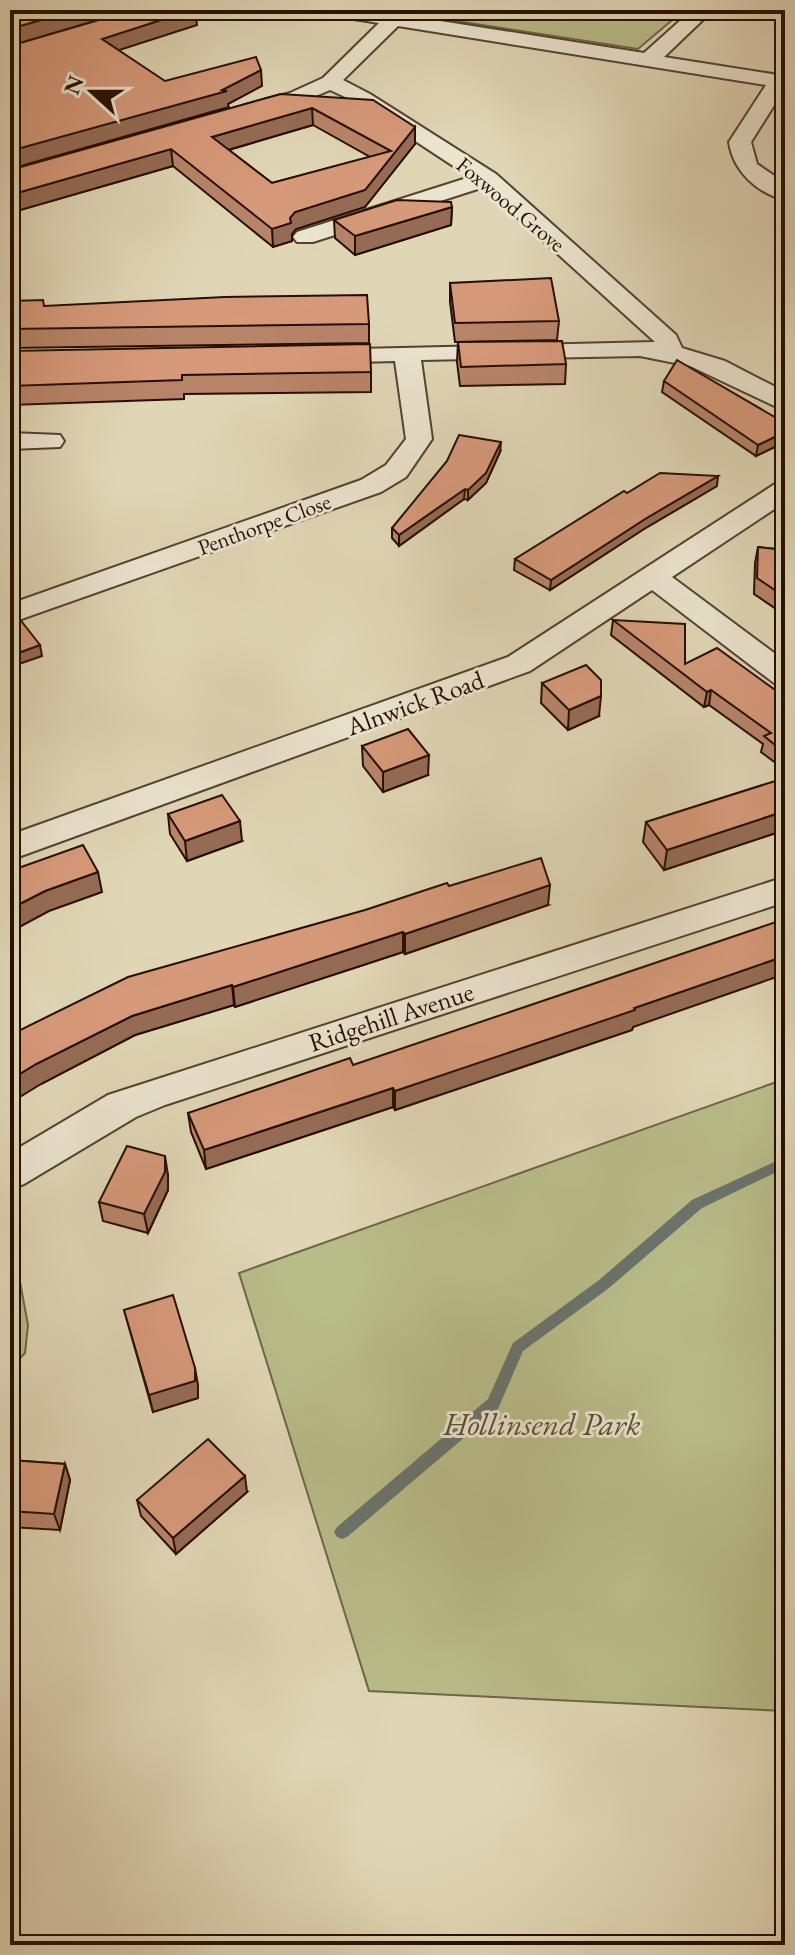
<svg xmlns="http://www.w3.org/2000/svg" width="795" height="1955" font-family="'EB Garamond',serif">
<rect width="100%" height="100%" fill="#e0d6b5"/>
<filter id="stains"><feTurbulence type="fractalNoise" baseFrequency=".0025" numOctaves="4"/><feColorMatrix values="0 0 0 0 .2 0 0 0 0 .09 0 0 0 0 .02 0 0 0 .5 -.17"/></filter>
<radialGradient id="worn" r=".72"><stop offset=".6" stop-color="#630" stop-opacity="0"/><stop offset="1" stop-color="#630" stop-opacity=".3"/></radialGradient>
<g fill="#b8bc89" stroke="#6f6646" stroke-width="2">
<polygon points="385,10 684,10 638,49"/>
<polygon points="785,1079 785,1711 369,1691 239,1273"/>
<polygon points="10,1228 28,1325 25,1353 10,1369"/>
</g>
<g fill="none" stroke-linecap="round" stroke-linejoin="round">
<polygon fill="#69746d" fill-rule="evenodd" points="785,1157 785,1168 702,1208 609,1288 523,1351 498,1409 347,1537 342,1539 337,1537 334,1532 337,1527 488,1399 513,1343 599,1280 692,1200"/>
<g stroke="#54412f" stroke-width="4">
<g id="street">
<path d="M325,10H371L644,53L692,10H713L664,57L785,76V88L751,142L757,164L785,183V200C757,193 733,171 729,142L766,85L398,26L343,80L370,94L496,174L676,335L682,348L725,361L785,392V411L690,366L640,356L421,360L432,439L406,477L381,492L10,623V604L361,480L386,465L406,439L395,361L323,363L314,360L310,355L314,350L655,342L484,187L313,242H297L293,237L297,232L470,177L356,102L330,90L304,101L253,115L246,113L243,109L246,105L290,93L323,78L379,23L335,16Z"/>
<polygon points="10,433 60,435 64,441 60,447 10,449"/>
<polygon points="785,482 785,502 672,577 785,661 785,686 774,683 652,590 530,671 10,860 10,835 508,657 775,484"/>
<polygon points="785,877 785,902 165,1105 136,1117 24,1184 10,1189 10,1153 108,1095"/>
</g>
</g>
<use href="#street" fill="#ebe4cf" fill-rule="evenodd"/>
</g>
<g fill="#b88469" stroke="#260f02" stroke-width="2" fill-rule="evenodd">
<path d="M281,94L415,127V144L365,207L296,229L292,234V241L273,247L173,166L10,213V170ZM313,125L370,157L272,183L229,150Z"/>
<polygon points="452,207 451,225 355,255 335,238 334,220"/>
<polygon points="450,283 559,321 557,340 455,342 450,302"/>
<polygon points="10,301 44,306 369,324 369,343 10,348"/>
<polygon points="458,342 566,364 565,384 460,386 457,362"/>
<polygon points="10,351 371,372 371,392 184,394 184,399 10,405"/>
<polygon points="664,381 785,423 785,442 756,456 662,392"/>
<polygon points="500,452 486,483 468,500 464,499 399,546 392,538 392,528"/>
<polygon points="717,486 644,529 550,590 514,570 515,559 627,493"/>
<polygon points="758,547 785,550 785,615 754,594 755,563"/>
<polygon points="613,620 685,664 785,697 785,770 761,752 763,744 709,705 704,707 611,635"/>
<polygon points="542,683 599,716 568,730 541,703"/>
<polygon points="362,746 428,775 383,792 363,766"/>
<polygon points="785,778 785,830 664,870 643,842 646,822"/>
<polygon points="168,814 242,841 187,861 170,834"/>
<polygon points="449,886 548,905 405,954 403,952 235,1007 234,1005 135,1035 41,1084 10,1035"/>
<polygon points="633,1027 632,1030 395,1110 393,1107 206,1169 191,1132 188,1113 353,1065"/>
<polygon points="168,1175 168,1190 148,1233 103,1221 99,1202"/>
<polygon points="124,1310 198,1385 198,1398 153,1412"/>
<polygon points="10,1460 65,1464 70,1480 60,1530 10,1527"/>
<polygon points="247,1492 176,1554 141,1516 137,1500"/>
</g>
<g fill="#966b55" stroke="#260f02" stroke-width="2">
<polygon points="75,10 97,10 98,20 10,46 10,29"/>
<polygon points="192,10 195,10 197,25 104,55 102,39"/>
<polygon points="261,70 262,86 228,104 229,107 10,169 10,151 222,90"/>
<polygon points="312,108 313,125 214,154 212,137"/>
<polygon points="415,127 415,144 365,207 296,229 292,234 292,241 273,247 272,229 295,212 365,190"/>
<polygon points="171,149 173,166 10,213 10,195"/>
<polygon points="452,207 451,225 355,255 355,236"/>
<polygon points="785,432 785,442 756,456 758,445"/>
<polygon points="501,442 500,452 486,483 468,500 468,490"/>
<polygon points="718,476 717,486 644,529 550,590 551,580 645,519"/>
<polygon points="465,489 464,499 399,546 399,535"/>
<polygon points="40,645 42,656 10,667 10,656"/>
<polygon points="711,690 709,705 704,707 707,692"/>
<polygon points="601,696 599,716 568,730 569,710"/>
<polygon points="429,755 428,775 383,792 383,772"/>
<polygon points="785,811 785,830 664,870 667,850"/>
<polygon points="240,821 242,841 187,861 185,841"/>
<polygon points="98,872 102,892 49,911 10,932 10,909 45,891"/>
<polygon points="550,885 548,905 405,954 405,934"/>
<polygon points="403,932 403,952 235,1007 233,987"/>
<polygon points="785,956 785,974 633,1027 632,1030 395,1110 395,1091"/>
<polygon points="232,985 234,1005 135,1035 41,1084 10,1103 10,1080 36,1064 132,1016"/>
<polygon points="393,1088 393,1107 206,1169 204,1150"/>
<polygon points="165,1156 168,1175 168,1190 148,1233 144,1214"/>
<polygon points="195,1368 198,1385 198,1398 153,1412 149,1395"/>
<polygon points="65,1464 70,1480 60,1530 54,1514"/>
<polygon points="245,1476 247,1492 176,1554 173,1538"/>
</g>
<g fill="#d6997a" stroke="#260f02" stroke-width="2" fill-rule="evenodd">
<polygon points="10,10 75,10 10,29"/>
<polygon points="133,10 192,10 102,39 165,81 256,57 261,70 222,90 227,91 10,151 10,46"/>
<path d="M281,94L373,100L415,127L365,190L295,212L290,218L291,223L272,229L171,149L10,195V170ZM312,108L391,151L272,183L212,137Z"/>
<polygon points="397,200 451,202 452,207 355,236 334,220"/>
<polygon points="551,278 559,321 455,323 450,283"/>
<polygon points="367,295 369,324 10,329 10,301 43,300 44,306 225,297"/>
<polygon points="562,341 566,364 461,367 458,342"/>
<polygon points="370,344 371,372 182,375 182,380 10,386 10,351"/>
<polygon points="677,360 785,423 785,432 758,445 664,381"/>
<polygon points="459,435 501,442 486,473 468,490 465,489 399,535 392,528 447,461"/>
<polygon points="660,473 718,476 645,519 551,580 515,559 624,491 627,493"/>
<polygon points="758,547 785,550 785,597 757,578"/>
<polygon points="15,613 40,645 10,656 10,614"/>
<polygon points="613,620 685,624 685,664 717,648 785,697 785,753 764,736 771,733 711,690 707,692"/>
<polygon points="586,665 601,680 601,696 569,710 542,683"/>
<polygon points="408,729 429,755 383,772 362,746"/>
<polygon points="785,778 785,811 667,850 646,822"/>
<polygon points="222,795 240,821 185,841 168,814"/>
<polygon points="83,845 98,872 45,891 10,909 10,871"/>
<polygon points="541,858 550,885 405,934 403,932 233,987 232,985 132,1016 36,1064 10,1080 10,1035 128,977 365,910 447,883 449,886"/>
<polygon points="785,919 785,956 634,1008 635,1010 395,1091 393,1088 204,1150 188,1113 350,1058 353,1065"/>
<polygon points="127,1146 165,1156 165,1172 144,1214 99,1202"/>
<polygon points="173,1295 195,1368 195,1381 149,1395 124,1310"/>
<polygon points="208,1439 245,1476 173,1538 137,1500"/>
<polygon points="10,1460 65,1464 54,1514 10,1511"/>
</g>
<g text-anchor="middle" stroke-width="6" stroke-linejoin="round" paint-order="stroke">
<g font-size="22" fill="#260f02" stroke="#ebe4cf">
<text transform="translate(511 204) rotate(40)" y="8">Foxwood Grove</text>
<text transform="translate(264 524) rotate(-20)" y="8">Penthorpe Close</text>
</g>
<g font-size="26" fill="#260f02" stroke="#ebe4cf">
<text transform="translate(415 703) rotate(-20)" y="9">Alnwick Road</text>
<text transform="translate(391 1017) rotate(-18)" y="9">Ridgehill Avenue</text>
</g>
<g font-size="32" font-style="italic" fill="#594c31" stroke="#ebe4cf">
<text x="542" y="1435">Hollinsend Park</text>
</g>
</g>
<rect width="795" height="1955" fill="none" stroke="#e0d6b5" stroke-width="40"/>
<rect x="12" y="12" width="771" height="1931" fill="none" stroke="#260f02" stroke-width="4"/>
<rect x="20" y="20" width="755" height="1915" fill="none" stroke="#260f02" stroke-width="2"/>
<g transform="translate(92 92) rotate(291)" stroke="#ebe4cf" stroke-width="6" paint-order="stroke">
<path d="M0-6L14 30L0 20L-14 30Z" fill="#260f02"/>
<text y="-12" font-size="22" font-weight="bold" text-anchor="middle" fill="#260f02">N</text>
</g>
<rect width="100%" height="100%" filter="url(#stains)"/>
<rect width="100%" height="100%" fill="url(#worn)"/>
</svg>
